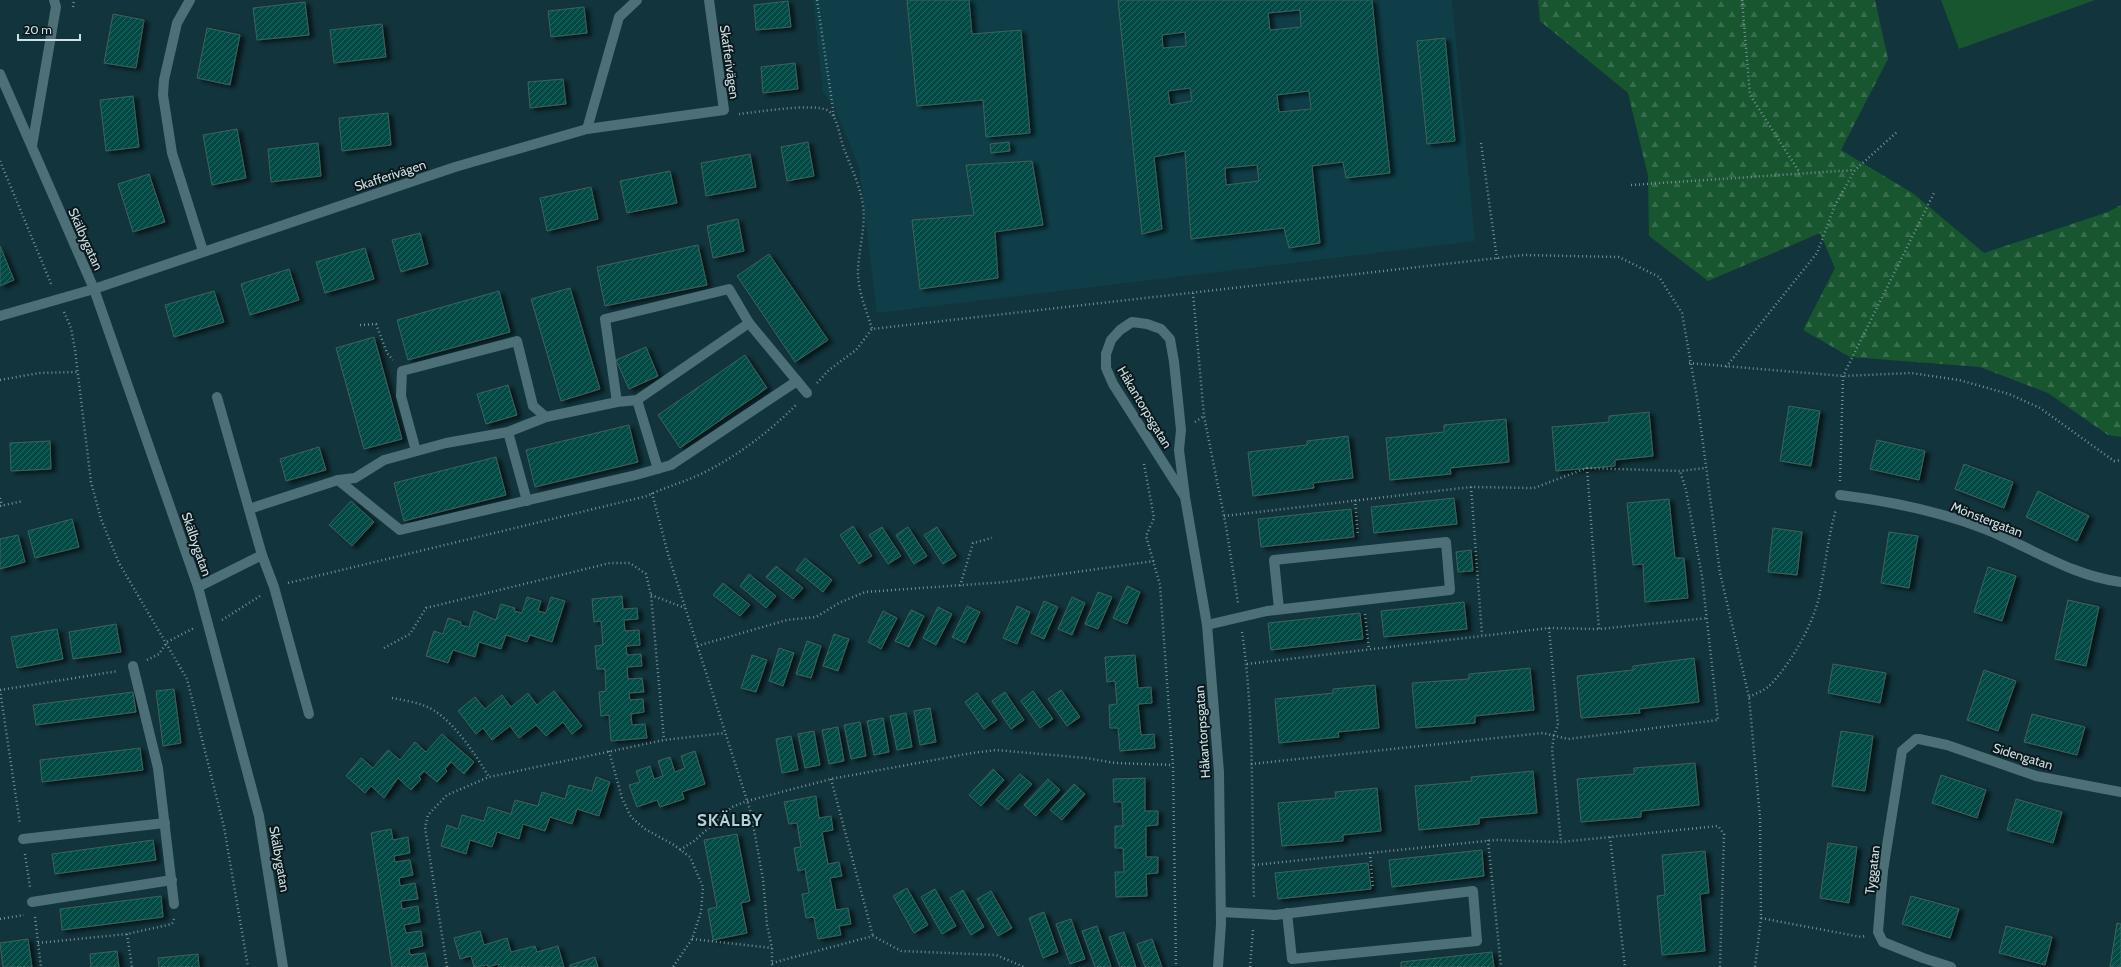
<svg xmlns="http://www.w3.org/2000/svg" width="2121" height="967" font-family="Cabin,sans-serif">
<defs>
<pattern id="forest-firs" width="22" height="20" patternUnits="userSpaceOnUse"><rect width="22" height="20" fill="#17562f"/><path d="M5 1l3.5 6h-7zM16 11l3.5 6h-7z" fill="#386e4d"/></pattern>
<pattern id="building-hatch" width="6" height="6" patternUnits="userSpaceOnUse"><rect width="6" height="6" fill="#064b44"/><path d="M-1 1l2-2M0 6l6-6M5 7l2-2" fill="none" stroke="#29655f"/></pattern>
<filter id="shadow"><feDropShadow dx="4.5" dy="2.5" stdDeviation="2" flood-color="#0009"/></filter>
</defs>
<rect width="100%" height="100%" fill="#12343c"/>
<polygon fill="#0f3e48" points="813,0 1452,0 1475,241 877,313 859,167 834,106 823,93"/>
<polygon fill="url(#forest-firs)" points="1538,0 1875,0 1888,59 1841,150 1914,194 1984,253 2108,212 2121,205 2121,437 2108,435 2048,393 1980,367 1850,357 1803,330 1835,268 1820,233 1708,281 1649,236 1648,176 1628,93 1540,21"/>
<polygon fill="#17562f" points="1941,0 2095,0 1959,49"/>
<g fill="url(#building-hatch)" stroke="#3e615c" fill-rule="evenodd" filter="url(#shadow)">
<polygon points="907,0 969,0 972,34 1021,30 1030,133 986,137 983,100 917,106"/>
<path d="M1118,0H1372L1390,173L1346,178L1343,162L1312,166L1320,243L1289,248L1284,228L1191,239L1185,151L1154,157L1162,229L1142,234ZM1300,10L1301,27L1270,30L1268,13ZM1185,32L1186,46L1163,48L1162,35ZM1190,88L1192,101L1170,105L1168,91ZM1309,91L1311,109L1279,112L1277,95ZM1257,165L1259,181L1226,185L1225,168Z"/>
<polygon points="788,1 791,27 756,30 754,5"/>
<polygon points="305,2 309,35 257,40 253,8"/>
<polygon points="584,7 587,33 551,37 548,11"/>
<polygon points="113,14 144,20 136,68 104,63"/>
<polygon points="382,24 386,57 334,63 330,30"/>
<polygon points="207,28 240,35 230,85 197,78"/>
<polygon points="1445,38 1455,141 1427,144 1417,41"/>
<polygon points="795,63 798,89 763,93 761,67"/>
<polygon points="563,79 566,104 530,108 528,82"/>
<polygon points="133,96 139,147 106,151 100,100"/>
<polygon points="388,113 391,145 342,151 339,118"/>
<polygon points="237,129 246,178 212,185 203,135"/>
<polygon points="808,142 814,176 787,181 781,147"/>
<polygon points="1009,142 1010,151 991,153 990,144"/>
<polygon points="318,143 321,176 271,182 268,149"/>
<polygon points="750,154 756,187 706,196 701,163"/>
<polygon points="1032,161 1043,225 995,232 998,278 920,289 912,220 974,215 966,165"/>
<polygon points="670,171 677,203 627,213 620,181"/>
<polygon points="149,174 165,222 133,232 118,184"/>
<polygon points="591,187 598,219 547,231 540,198"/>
<polygon points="738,219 744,251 713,258 707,226"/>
<polygon points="420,233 428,264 401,272 392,240"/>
<polygon points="698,245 707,285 605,306 597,267"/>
<polygon points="0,246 14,280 0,286"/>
<polygon points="365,248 374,279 325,293 316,262"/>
<polygon points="769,254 828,340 795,362 737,276"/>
<polygon points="289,269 299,300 250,315 241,284"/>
<polygon points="570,288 600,389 561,401 531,299"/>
<polygon points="214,291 224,322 174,337 165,305"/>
<polygon points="499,291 510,332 408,360 397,320"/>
<polygon points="374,337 402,439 364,449 336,348"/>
<polygon points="646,347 658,376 629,389 616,360"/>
<polygon points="745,355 767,388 680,448 658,415"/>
<polygon points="508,385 517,415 486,424 477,394"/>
<polygon points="1789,406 1820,411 1811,466 1780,461"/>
<polygon points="1649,412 1653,456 1615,460 1615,466 1556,471 1552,427 1609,422 1609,416"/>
<polygon points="1506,419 1509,462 1450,468 1451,474 1390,480 1386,438 1444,432 1444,425"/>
<polygon points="629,425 638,462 535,487 526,450"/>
<polygon points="1348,436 1353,478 1313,483 1314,488 1253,496 1248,452 1307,445 1307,441"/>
<polygon points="1877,440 1925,451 1919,480 1870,469"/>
<polygon points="50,441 51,469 11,471 10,443"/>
<polygon points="319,447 326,470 286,481 280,459"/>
<polygon points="496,457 506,495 404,521 394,483"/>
<polygon points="1964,464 2013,482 2004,508 1955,489"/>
<polygon points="2038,491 2089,516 2077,541 2026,517"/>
<polygon points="1454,498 1457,524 1374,533 1371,507"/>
<polygon points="1669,499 1675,558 1684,558 1688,598 1645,602 1643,564 1633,565 1627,503"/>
<polygon points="351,501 374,522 352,546 329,525"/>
<polygon points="1351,509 1354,537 1261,547 1258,519"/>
<polygon points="72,519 79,547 35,558 28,531"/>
<polygon points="853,526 872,556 859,564 840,535"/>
<polygon points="882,527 901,556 888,564 869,535"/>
<polygon points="908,527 927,556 914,564 896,535"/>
<polygon points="937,527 956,556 943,564 924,535"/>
<polygon points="1773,528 1802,532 1797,575 1768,572"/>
<polygon points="1889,532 1918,536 1909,588 1881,583"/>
<polygon points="18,535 25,562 0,569 0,539"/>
<polygon points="1471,550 1473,571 1458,572 1456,552"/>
<polygon points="805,558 832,580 823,592 796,570"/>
<polygon points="776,566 803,588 793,599 766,577"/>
<polygon points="1988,567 2016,576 2002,621 1974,612"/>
<polygon points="749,574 776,596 766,608 740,586"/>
<polygon points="723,583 750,605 740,616 713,595"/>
<polygon points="1127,586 1140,592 1127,624 1113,618"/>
<polygon points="1098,592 1112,597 1098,629 1085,624"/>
<polygon points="622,596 623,609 637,608 638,619 624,620 625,631 639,630 640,645 626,646 627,655 641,654 642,666 627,667 628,679 642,678 644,692 629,693 630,700 643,699 644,712 631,714 632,725 645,724 647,738 611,741 609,715 601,716 599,692 606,691 605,669 597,669 595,646 603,645 601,621 594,622 592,599"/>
<polygon points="527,597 541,601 538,611 546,613 551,597 565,601 552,642 530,635 527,642 506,635 501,649 479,642 475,657 453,650 448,663 426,656 434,631 443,634 448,618 461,622 461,625 469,627 474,611 496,620 501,604 515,608 514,611 522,613"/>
<polygon points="1072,597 1085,603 1072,635 1058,629"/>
<polygon points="2068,600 2099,607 2086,666 2055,659"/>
<polygon points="1044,601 1058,607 1044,639 1031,633"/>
<polygon points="1464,602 1467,629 1384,637 1381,611"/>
<polygon points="967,606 980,612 965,643 952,637"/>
<polygon points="1017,606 1030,612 1017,644 1003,638"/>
<polygon points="938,607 952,614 936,645 923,638"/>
<polygon points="911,610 924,616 909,647 895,641"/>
<polygon points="883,611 897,618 881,649 868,642"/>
<polygon points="1360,613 1363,639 1271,650 1268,623"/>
<polygon points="116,624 121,652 73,659 69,632"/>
<polygon points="57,629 63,659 17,668 11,637"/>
<polygon points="834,634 849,639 838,671 823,666"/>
<polygon points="807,641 821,646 811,678 796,674"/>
<polygon points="779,648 794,653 783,686 769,681"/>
<polygon points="752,655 767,660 756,692 741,688"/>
<polygon points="1135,655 1138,688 1151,687 1152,703 1138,704 1141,735 1154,734 1155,748 1120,751 1118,728 1110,728 1109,705 1117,704 1115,681 1107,682 1105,657"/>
<polygon points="1694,658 1699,702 1639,709 1640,713 1581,718 1577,676 1633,670 1633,666"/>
<polygon points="1833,664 1886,673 1880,703 1828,693"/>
<polygon points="1530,668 1534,710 1475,716 1475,723 1416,728 1412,683 1469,679 1469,674"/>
<polygon points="1984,670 2016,681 1998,731 1967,720"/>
<polygon points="1375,685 1379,728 1338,732 1339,737 1279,743 1275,699 1333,693 1333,689"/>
<polygon points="174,689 181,743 163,746 156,691"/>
<polygon points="1061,690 1080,717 1067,726 1048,699"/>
<polygon points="554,691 582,726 572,734 563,722 546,736 536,725 519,738 510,726 492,740 483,728 476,734 458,711 475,697 485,709 502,695 511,707 528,693 537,705"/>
<polygon points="1033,691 1053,719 1040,728 1021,701"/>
<polygon points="133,692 136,712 36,725 33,705"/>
<polygon points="1005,692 1024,720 1011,729 992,701"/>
<polygon points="977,693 997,720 984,729 965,702"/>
<polygon points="930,708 936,742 920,745 914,711"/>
<polygon points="906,713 912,747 897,750 890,716"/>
<polygon points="2032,714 2085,727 2077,755 2024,742"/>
<polygon points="883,718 889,752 874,755 867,721"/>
<polygon points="860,722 866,756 851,759 844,725"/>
<polygon points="838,727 844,761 829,764 822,730"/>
<polygon points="814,731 820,765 805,768 798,734"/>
<polygon points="1841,731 1873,736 1865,791 1832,786"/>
<polygon points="442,734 474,762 464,774 451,762 445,769 447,771 437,782 424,771 419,777 421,779 411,790 398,778 384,798 371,786 365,793 346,776 361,758 373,768 388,750 400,760 415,742 426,752"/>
<polygon points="791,736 798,770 782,773 776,739"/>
<polygon points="140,748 143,770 42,782 40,760"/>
<polygon points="695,751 705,784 682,792 684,799 660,807 657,800 637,807 629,785 640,782 636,771 650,766 654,779 663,776 658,761 670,757 675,772 685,768 681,756"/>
<polygon points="1695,763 1699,805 1641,811 1641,817 1581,822 1577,779 1634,774 1634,768"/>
<polygon points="993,769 1004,780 981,806 969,795"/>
<polygon points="1533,771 1537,813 1479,818 1479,824 1419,830 1415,786 1472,781 1471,777"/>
<polygon points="1020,774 1032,784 1008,810 996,800"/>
<polygon points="1941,775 1986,790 1977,818 1932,803"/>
<polygon points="596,777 610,782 599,816 577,809 572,824 550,817 545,831 523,824 519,839 497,832 492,847 470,840 466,854 441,846 447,825 458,829 462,815 484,821 488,807 511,814 515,800 538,806 542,792 565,799 569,785 592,791"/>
<polygon points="1145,778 1145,811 1158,811 1158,825 1146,826 1146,857 1158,857 1158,873 1146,874 1147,896 1116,897 1115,872 1124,872 1123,848 1115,848 1115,826 1123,826 1122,802 1114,802 1113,779"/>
<polygon points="1048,779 1060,790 1036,816 1024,805"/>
<polygon points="1074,784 1085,794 1062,820 1050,810"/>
<polygon points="1377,788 1381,831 1343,835 1343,841 1282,846 1278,803 1336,798 1335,792"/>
<polygon points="816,796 819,818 831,816 833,830 822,832 828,864 839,862 842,876 830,878 836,910 848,908 851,924 839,926 841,935 818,939 814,917 806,918 802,894 809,893 805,869 798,871 794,848 801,847 797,823 789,824 784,802"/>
<polygon points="2016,799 2062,812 2053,843 2007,830"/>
<polygon points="391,829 393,840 408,837 410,853 394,856 395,862 410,860 413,875 399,878 400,886 415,883 418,899 401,901 402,909 418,906 420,922 404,925 406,933 421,931 423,946 409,949 410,955 425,953 428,967 392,967 371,833"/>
<polygon points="737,834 750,901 741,903 747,933 713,940 708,909 717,907 704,840"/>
<polygon points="153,840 156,860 55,874 52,854"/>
<polygon points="1828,843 1857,847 1849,903 1820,898"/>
<polygon points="1482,850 1484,876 1392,887 1389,860"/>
<polygon points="1705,851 1709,893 1700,894 1705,951 1662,955 1657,896 1665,895 1662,855"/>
<polygon points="1368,863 1371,889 1278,899 1275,873"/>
<polygon points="907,888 928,925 914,933 893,896"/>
<polygon points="935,889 956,926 942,934 921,897"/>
<polygon points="963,890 984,927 971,935 950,898"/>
<polygon points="991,891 1012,928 998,936 977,899"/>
<polygon points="161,896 163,917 62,930 60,909"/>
<polygon points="1911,896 1959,909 1950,938 1902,924"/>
<polygon points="1044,912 1058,952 1043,958 1029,918"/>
<polygon points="1071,919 1085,959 1070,964 1056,924"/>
<polygon points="2117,923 2121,924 2121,967 2110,967"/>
<polygon points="1097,926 1111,966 1108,967 1095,967 1082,931"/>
<polygon points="2006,926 2052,937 2045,965 1999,953"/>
<polygon points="480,931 484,945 507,938 511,952 535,946 537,952 558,946 564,967 499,967 498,964 488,967 488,965 474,967 471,956 460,959 454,938"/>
<polygon points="1124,932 1136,967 1120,967 1109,937"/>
<polygon points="28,939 32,967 3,967 0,943"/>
<polygon points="1152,939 1162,967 1145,967 1137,944"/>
<polygon points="117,951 119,967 91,967 90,954"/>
<polygon points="1492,952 1494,967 1401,967 1401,962"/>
<polygon points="198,954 199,967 159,967 158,958"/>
<polygon points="595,957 598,967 570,967 570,965"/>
</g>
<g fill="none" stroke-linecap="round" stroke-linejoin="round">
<g stroke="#779097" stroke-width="2.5" stroke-dasharray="1 3" stroke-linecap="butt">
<polyline points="817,0 834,116"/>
<polyline points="1742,0 1750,95 1800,173"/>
<polyline points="73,7 74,0"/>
<path d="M739,114C759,112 811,103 827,110C837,115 839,133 842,143C849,164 860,183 863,206C866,228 858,251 858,273C858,292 867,311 872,329"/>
<polyline points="1481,143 1497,259"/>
<polyline points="0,161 52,286"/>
<polyline points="1631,185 1854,170"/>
<polyline points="1193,293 1204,416 1226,526 1238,603"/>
<polyline points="64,312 71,328 75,350 91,482 101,519 119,563 187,679 224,827 248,967"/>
<polyline points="360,325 376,324 387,353 393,360"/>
<polyline points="1689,363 1843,376 1911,373 1959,380 2009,394 2040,408 2114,461 2121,460"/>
<polyline points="1726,367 1817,253 1835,205 1855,170 1897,132"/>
<polyline points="0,380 39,373 77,372"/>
<polyline points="817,383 829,370 856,350 872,329 1524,255 1619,257 1659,277 1682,313 1697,398 1720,573 1749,697 1760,817 1761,918 1755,967"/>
<polyline points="1195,422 1204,416"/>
<polyline points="1144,464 1154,518 1146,536 1160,585 1173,765 1176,967"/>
<polyline points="1587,468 1599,629"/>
<polyline points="1840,481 1843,376 1934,193"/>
<polyline points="1471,487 1482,635"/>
<polyline points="652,493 668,554 751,813 763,879 767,925 772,948 772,967"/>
<polyline points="0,498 2,506"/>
<polyline points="1355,500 1358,536"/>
<polyline points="0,506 23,501"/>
<polyline points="1224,516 1471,487 1534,488 1587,468 1680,471 1705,468"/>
<path d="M288,583L647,496C665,487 685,482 703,473C739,455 769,432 797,404"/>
<polyline points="960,586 973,543 992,538"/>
<polyline points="651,595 685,608"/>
<polyline points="1365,614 1369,649"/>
<polyline points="222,620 260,596"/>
<polyline points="1549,628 1558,725 1554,735 1552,749 1561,842"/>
<path d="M1242,632C1255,720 1251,810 1254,899"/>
<polyline points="697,646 787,620 816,617 839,603 865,592 1005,582 1154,561"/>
<polyline points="384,648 410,634 426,608 610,563 630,563 646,574 651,595 664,740"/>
<polyline points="147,660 159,654 167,642 194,628"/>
<polyline points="1247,664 1549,628 1599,629 1708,618"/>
<polyline points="0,690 118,671"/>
<polyline points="0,690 20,824"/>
<path d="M1749,697C1755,694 1763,691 1768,687C1789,667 1813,625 1819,597C1825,567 1828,538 1836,509"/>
<path d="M392,698C403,700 415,702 425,706C450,715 476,755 489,777"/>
<polyline points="609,751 622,798 631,817 645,829 674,845 690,857 703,887 701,912 692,939 673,967"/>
<polyline points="1251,764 1543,733 1568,739 1718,720 1702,576 1686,490 1680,471"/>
<polyline points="831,779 873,936"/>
<polyline points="1610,837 1625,967"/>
<polyline points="1488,840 1501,967"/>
<polyline points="680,850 694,841 732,807 747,801 831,779 972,753 996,750 1086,758 1115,763 1173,765"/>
<polyline points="1370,853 1373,888"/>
<polyline points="25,854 30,887"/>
<polyline points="1254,865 1495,840 1561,842 1718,826 1724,834 1720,967"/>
<polyline points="35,917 41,967"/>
<polyline points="1761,918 1861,937 1865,936"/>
<polyline points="0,919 24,915"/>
<polyline points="127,934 132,967"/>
<polyline points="692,939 772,948"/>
<polyline points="38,943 127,934 172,924 174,919"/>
<polyline points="772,963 873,936 901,951 996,955 1024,967"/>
<polyline points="447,967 425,827 428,815 447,795 489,777 664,740 725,733"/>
<polyline points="1250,967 1253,930"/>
</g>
<g stroke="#4c6f78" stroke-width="10">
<polyline points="190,0 177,23 164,80 163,95 172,153 203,251"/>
<polyline points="0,74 94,289 198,587 259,816 283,967"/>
<polyline points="587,129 619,17 637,0"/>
<polyline points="32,146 56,7 54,0"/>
<polyline points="0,316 94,289 455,167 587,129 724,110 709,0"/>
<polyline points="749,323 807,393"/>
<polyline points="637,400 658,469"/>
<polyline points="508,432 527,501"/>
<polyline points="416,451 401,396 402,371 517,341 533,406 546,417"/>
<polyline points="338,480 400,530 636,475 671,465 797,381"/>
<path d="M1840,495C1888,501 1939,511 1985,529C2030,547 2072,576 2121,582"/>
<polyline points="1185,497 1113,384 1106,368 1106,354 1111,340 1120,330 1132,322 1147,324 1161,329 1170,339 1174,362 1181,430 1179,450 1185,497 1207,625 1219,772 1221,924 1218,967"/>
<polyline points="249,509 338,480 355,478 384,460 446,443 508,432 546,417 617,402 637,400 749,323 729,289 605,319 617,402"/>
<polyline points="262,555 274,587 309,714"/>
<polyline points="198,587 262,555 217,397"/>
<polyline points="1207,625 1267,611 1450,590 1446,542 1274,560 1279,609"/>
<polyline points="133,666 158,768 174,904"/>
<polyline points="23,839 165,823"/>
<polyline points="32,902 172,880"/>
<polyline points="1221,912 1275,915 1473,891 1477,941 1292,959 1287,913"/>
<polyline points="1951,967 1923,958 1883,942 1878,932 1883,871 1902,751 1916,739 1919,739 1947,745 2036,776 2121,792"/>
</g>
</g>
<g text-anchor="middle" stroke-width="4" stroke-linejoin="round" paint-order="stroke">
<g font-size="13" fill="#cee0e5" stroke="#0b191d">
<text transform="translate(730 62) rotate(82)" y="5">Skafferivägen</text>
<text transform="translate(390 175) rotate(-18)" y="5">Skafferivägen</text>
<text transform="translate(86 239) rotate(66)" y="5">Skälbygatan</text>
<text transform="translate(1145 407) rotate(59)" y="5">Håkantorpsgatan</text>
<text transform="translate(1987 519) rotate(21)" y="5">Mönstergatan</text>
<text transform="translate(197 544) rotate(71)" y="5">Skälbygatan</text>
<text transform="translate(1202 732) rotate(-94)" y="5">Håkantorpsgatan</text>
<text transform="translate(2023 756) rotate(17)" y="5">Sidengatan</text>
<text transform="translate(280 859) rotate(80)" y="5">Skälbygatan</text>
<text transform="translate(1872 870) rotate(-83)" y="5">Tyggatan</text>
</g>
<g font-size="17" font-weight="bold" letter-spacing="1" fill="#add3dd" stroke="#0b191d">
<text x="730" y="826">SKÄLBY</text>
</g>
</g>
<path d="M18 34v6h62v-6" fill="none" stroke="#cee0e5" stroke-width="2"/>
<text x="24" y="34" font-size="12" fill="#cee0e5" stroke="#0b191d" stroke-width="3" paint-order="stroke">20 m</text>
</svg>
